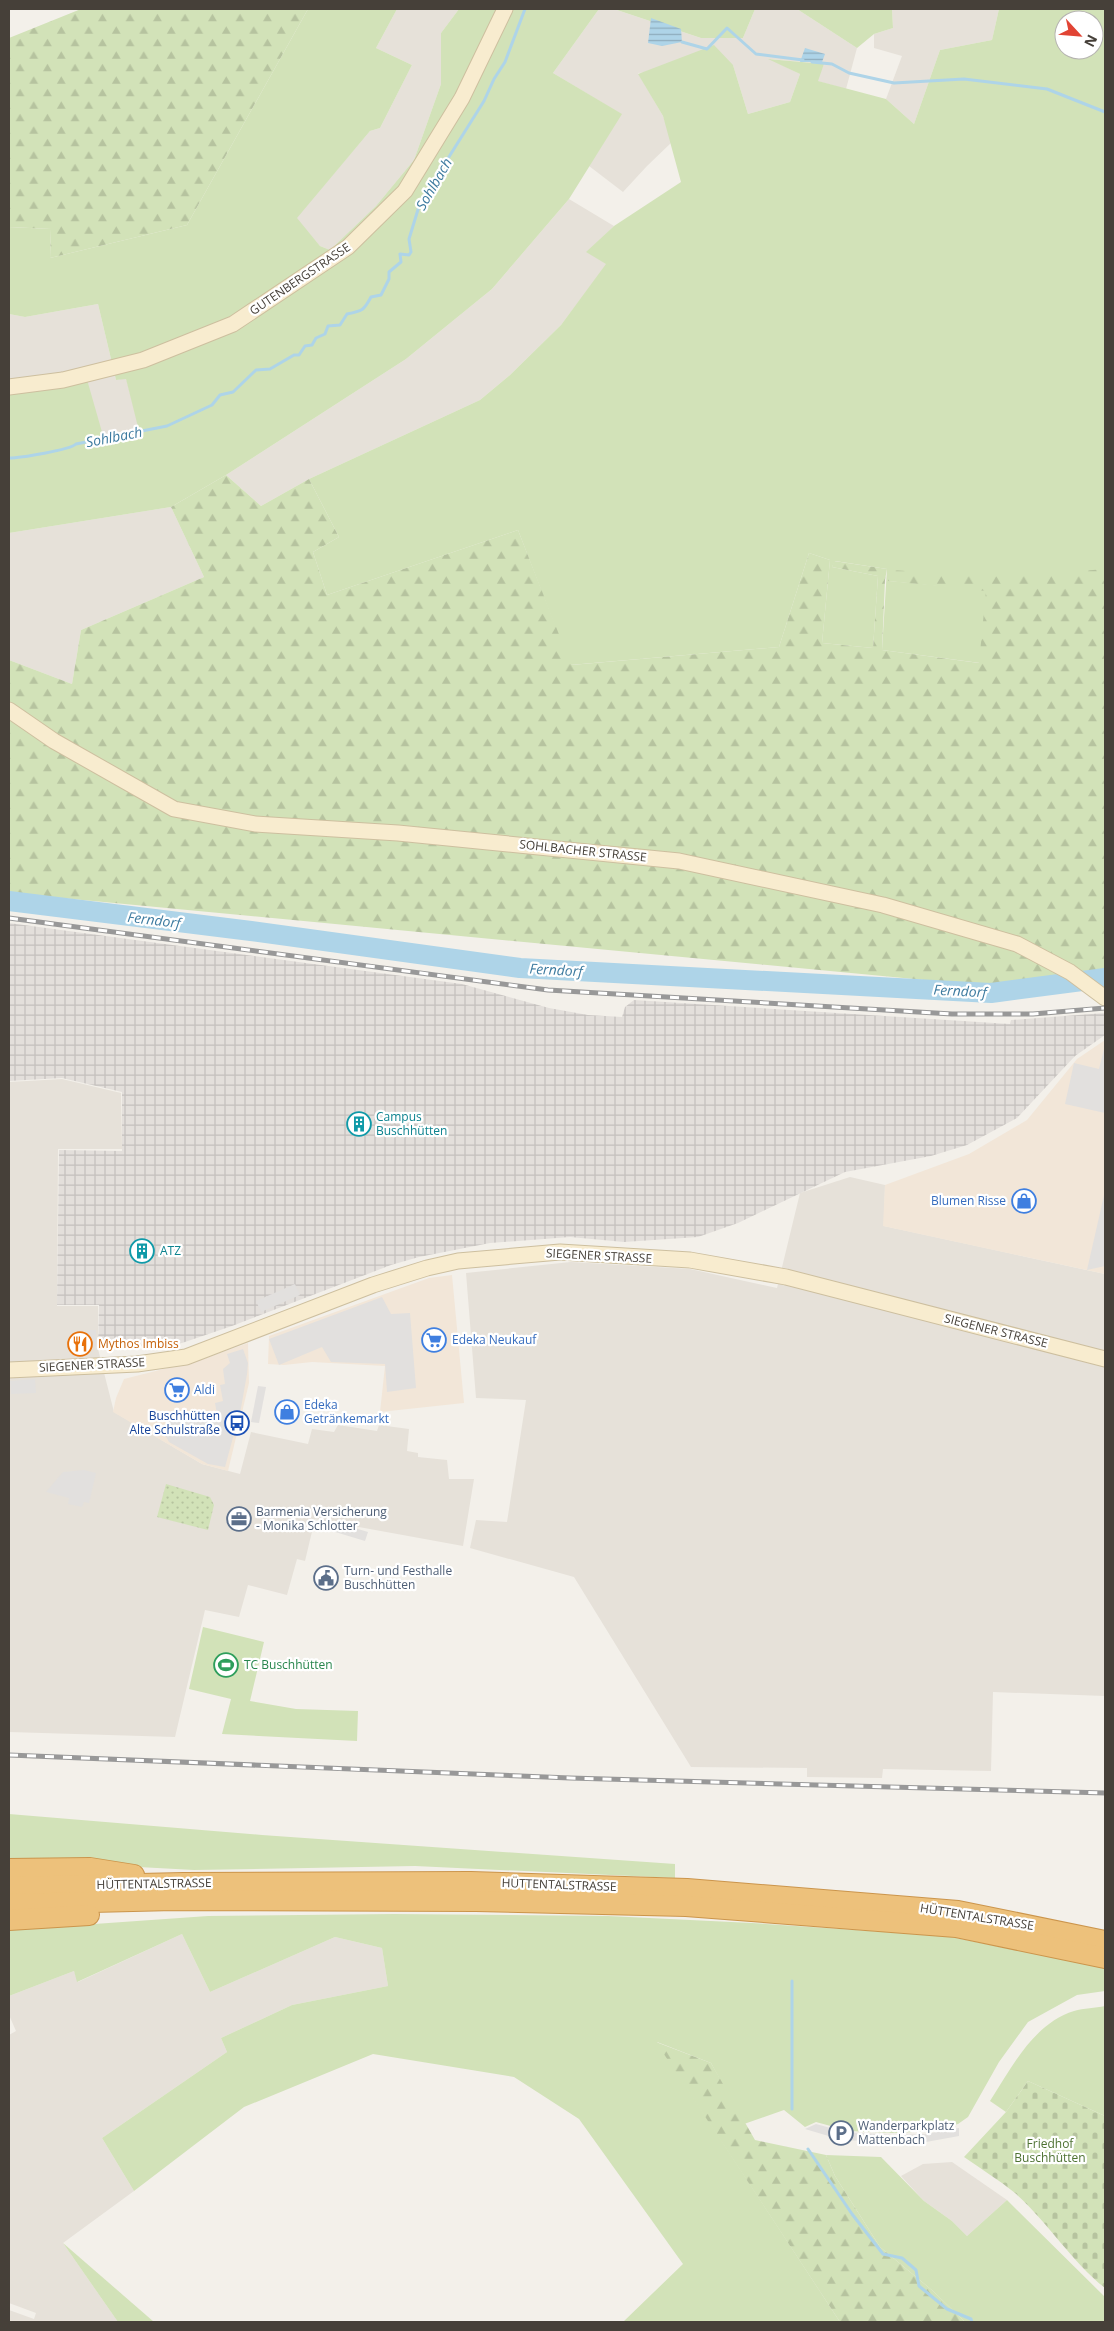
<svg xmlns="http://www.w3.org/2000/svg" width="1114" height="2331" font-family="'Open Sans',sans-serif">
<defs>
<pattern id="industrial-grid" width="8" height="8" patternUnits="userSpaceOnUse" patternTransform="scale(1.25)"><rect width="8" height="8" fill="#e3dfdb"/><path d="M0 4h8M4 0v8" fill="none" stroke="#c4c0bd"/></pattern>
<pattern id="forest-firs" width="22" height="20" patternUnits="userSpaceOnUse" patternTransform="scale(1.25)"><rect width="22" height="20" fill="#d2e2b8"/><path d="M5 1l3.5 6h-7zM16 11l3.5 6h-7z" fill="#b6c39f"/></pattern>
<pattern id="cemetery-stones" width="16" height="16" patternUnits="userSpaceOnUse" patternTransform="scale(1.25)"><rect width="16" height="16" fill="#d2e2b8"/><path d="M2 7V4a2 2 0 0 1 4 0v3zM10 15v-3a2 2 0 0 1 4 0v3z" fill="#b6c39f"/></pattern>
<pattern id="park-dots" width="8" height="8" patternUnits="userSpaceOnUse" patternTransform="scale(1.25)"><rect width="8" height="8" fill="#d2e2b8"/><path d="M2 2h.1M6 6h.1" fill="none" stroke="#b6c39f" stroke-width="1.8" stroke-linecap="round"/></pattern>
<pattern id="water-rules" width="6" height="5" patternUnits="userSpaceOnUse" patternTransform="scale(1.25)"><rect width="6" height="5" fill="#aed4e8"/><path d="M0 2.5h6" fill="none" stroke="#8fadbd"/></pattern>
</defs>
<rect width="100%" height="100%" fill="#f3f0ea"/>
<g fill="#e6e1d9">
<polygon points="397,9 459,9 441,33 441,84 414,160 376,206 330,250 320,246 296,218 370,131 380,128 412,65 376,48"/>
<polygon points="599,9 614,9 701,38 743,38 755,9 797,9 857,48 846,89 817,81 824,64 770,59 800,74 790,102 748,114 733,65 638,73 663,116 672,142 647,166 623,192 589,166 621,114 553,73"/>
<polygon points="892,9 999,9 992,40 940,50 914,124 886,99 902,56 874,48 874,34 893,28"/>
<polygon points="569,199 614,226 587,252 607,264 561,325 510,375 480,400 309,479 261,506 226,475 406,359 492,289"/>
<polygon points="98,304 116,380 126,378 140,431 104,439 9,380 9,314 25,317"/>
<polygon points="171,507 204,577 81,630 72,684 9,660 9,533"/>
<polygon points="62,1079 121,1093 122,1149 58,1149 57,1306 98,1306 98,1349 114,1412 202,1464 240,1474 251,1432 308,1444 312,1429 334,1432 338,1425 377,1431 379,1425 409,1429 407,1451 418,1453 418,1457 447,1460 449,1479 474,1479 463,1546 315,1519 305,1561 297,1559 287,1595 248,1585 239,1617 205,1610 175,1737 9,1732 9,1082"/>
<polygon points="850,1177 885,1185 884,1226 1105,1274 1105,1696 993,1692 991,1771 883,1769 882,1778 807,1777 807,1768 691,1767 574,1577 470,1548 476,1520 507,1522 526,1400 476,1398 466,1273 571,1262 690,1269 777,1288 800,1193"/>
<polygon points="182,1934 210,1992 335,1937 382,1948 388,1986 292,2005 221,2038 227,2052 102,2138 134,2191 63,2243 118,2322 9,2322 9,2310 34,2319 36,2313 9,2303 9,2035 16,2031 9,2015 9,1996 74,1971 78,1982"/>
<polygon points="952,2162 1007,2200 967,2236 952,2221 924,2201 901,2176 923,2164"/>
</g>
<g fill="#f2e6d8">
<polygon points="1105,1040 1105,1274 883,1226 885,1185 969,1154 1027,1120 1077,1059"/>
<polygon points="452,1275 464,1403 380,1412 385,1366 312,1362 284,1365 268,1364 269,1336 429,1278"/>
<polygon points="248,1343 249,1383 228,1471 202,1464 113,1412 116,1398 124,1379 203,1359"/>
</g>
<polygon fill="url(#industrial-grid)" points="9,923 462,984 549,1008 588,1015 622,1017 625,1007 634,1000 1010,1024 1011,1020 1105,1013 1105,1035 1075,1056 1017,1118 967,1145 931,1156 845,1172 738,1223 698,1237 624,1242 570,1237 490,1243 419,1257 391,1265 232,1326 182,1343 164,1346 98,1348 99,1305 57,1305 59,1150 122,1151 122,1092 62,1078 9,1081"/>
<g fill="#d2e2b8" fill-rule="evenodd">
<polygon points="308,9 397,9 376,48 412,65 380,128 370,131 297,218 320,246 330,250 376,206 414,160 441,84 441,33 459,9 599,9 553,73 622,114 569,199 492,289 406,359 226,475 171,507 9,533 9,380 84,369 104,439 139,431 126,379 116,380 98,304 25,317 9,314 9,227 51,229 50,258 187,225"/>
<polygon points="614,9 755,9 743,38 701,38"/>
<polygon points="797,9 892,9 893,28 874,34 857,48"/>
<path d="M999,9H1105V571L1031,577L889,581L987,590L980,663L882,650L887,569L835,561L832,567L878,576L873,648L822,643L830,560L809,553L779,647L570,665L518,530L327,595L313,552L339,537L309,479L480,400L510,375L561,325L606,264L586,252L614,226L681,182L663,116L638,74L714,45L733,65L748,114L790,102L800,74L768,59L824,64L818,81L886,99L914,124L940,50L992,40ZM1064,20H1094V50H1064Z"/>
<polygon points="203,1627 264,1642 250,1701 296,1709 358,1711 357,1741 222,1734 231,1699 189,1689"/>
<polygon points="9,1814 262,1835 675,1864 675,1878 415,1866 194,1870 46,1862 9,1862"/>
<polygon points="394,1914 608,1916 752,1923 946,1936 1105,1968 1105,1991 1077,1995 1028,2022 999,2062 968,2117 958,2124 933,2131 894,2133 849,2131 816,2122 805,2127 784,2110 744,2124 711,2063 657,2042 840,2322 623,2322 683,2264 579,2119 514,2077 373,2054 244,2107 134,2191 102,2138 227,2052 221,2038 292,2005 388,1986 382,1948 335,1937 210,1992 182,1934 77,1982 74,1971 9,1996 9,1930 208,1916"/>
<path d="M1105,2006V2116L1028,2081L1006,2112L990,2101C1012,2067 1033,2024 1074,2011C1084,2008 1095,2008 1105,2006Z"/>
<polygon points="826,2155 881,2157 924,2201 952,2221 967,2236 1007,2200 1105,2297 1105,2322 965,2322 933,2291 880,2247 835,2176"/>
<polygon points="63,2243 154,2322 118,2322"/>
</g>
<g fill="url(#forest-firs)">
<polygon points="81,9 308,9 187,225 50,258 51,229 9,227 9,38"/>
<polygon points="226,475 261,506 309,479 339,537 313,552 327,595 518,530 571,665 779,647 809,553 830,560 822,643 873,648 878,576 832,567 834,561 887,569 885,580 882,650 979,663 986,591 888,581 890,570 1009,577 1105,569 1105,982 1095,975 987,986 9,893 9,660 72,684 81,630 204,577 171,507"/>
<polygon points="656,2042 711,2063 755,2140 826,2155 835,2176 880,2247 933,2291 965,2322 840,2322"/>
</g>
<path fill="url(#cemetery-stones)" d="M1028,2081L1105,2116V2288C1071,2261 1048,2222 1015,2193C999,2180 981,2169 964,2157L1006,2112Z"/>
<polygon fill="url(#park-dots)" points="166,1484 210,1497 214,1505 208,1530 157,1517"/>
<g fill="#e2e0de">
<polygon points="1105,1045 1105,1113 1065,1104 1074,1063 1099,1069"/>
<polygon points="1105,1191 1105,1266 1087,1270"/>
<polygon points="295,1284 300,1295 261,1312 256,1301"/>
<polygon points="382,1297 391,1314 410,1313 416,1388 387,1392 385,1364 331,1362 322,1347 279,1365 269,1339"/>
<polygon points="87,1330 96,1330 96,1347 87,1348"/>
<polygon points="243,1349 248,1363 247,1374 241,1408 225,1467 208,1464 169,1442 163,1431 168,1421 217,1414 215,1403 223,1401 220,1385 225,1384 223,1369 230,1363 227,1354"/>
<polygon points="35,1379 36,1393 11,1394 10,1381"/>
<polygon points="258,1386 266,1387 259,1423 251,1422"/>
<polygon points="84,1470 96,1473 89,1503 84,1502 82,1507 68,1504 69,1498 46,1492 63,1472"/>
<polygon points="325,1519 368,1532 365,1541 322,1528"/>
<polygon points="816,2124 845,2132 893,2135 926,2134 959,2128 959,2136 926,2142 889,2142 842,2140 805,2129"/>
</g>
<g fill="url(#water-rules)">
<polygon points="651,18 681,29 682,42 662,46 648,43"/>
<polygon points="805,48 825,54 822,62 800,62"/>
</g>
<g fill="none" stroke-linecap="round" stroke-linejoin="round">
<g stroke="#aed4e8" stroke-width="3">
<polyline points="682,42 707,49 727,28 756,54 803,60"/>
<polyline points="812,62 832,64 849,73 894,83 964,79 1047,89 1105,112"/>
<path d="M9,458C20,458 70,450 76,444L167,426L212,405L220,395L233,392L256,370L270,369L294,355H299L305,346L312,345L316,338L325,334L328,326L340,325L347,314C363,311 364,310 371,297L381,295L389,279V272L401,262L400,254L409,255L411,252L409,239L420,203L484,101L494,79L505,62L525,9"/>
<polyline points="792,1981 792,2109"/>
<polyline points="808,2149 852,2214 883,2254 902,2258 916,2270 919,2286 947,2309 971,2319 972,2322"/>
</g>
<polyline stroke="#aed4e8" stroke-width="20" points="9,901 251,931 520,968 991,993 1105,978"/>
<g stroke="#cdbf9f" stroke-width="17">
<g id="secondary">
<polyline points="9,387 63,380 143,360 233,324 348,247 405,191 462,98 505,9"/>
<polyline points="9,710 54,741 174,809 255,824 398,833 679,861 883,905 1017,944 1070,972 1105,998"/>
<polyline points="9,1370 137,1364 186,1357 373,1285 427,1268 458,1261 560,1252 690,1260 786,1277 1105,1359"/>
</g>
</g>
<g stroke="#cb954c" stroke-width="22">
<g id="highway">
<polyline points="9,1869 90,1868 134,1875"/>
<polyline points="9,1887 183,1883 471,1882 687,1889 958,1911 1105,1941"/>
<polyline points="9,1904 174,1900 476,1901 686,1906 956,1927 1105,1958"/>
<polyline points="9,1920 89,1915"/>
</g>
</g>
<use href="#secondary" stroke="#f8eccf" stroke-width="15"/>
<use href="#highway" stroke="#edc17b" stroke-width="20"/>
<g stroke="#989898" stroke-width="5">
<g id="rail">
<polyline points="9,918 548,990 952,1014 1033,1014 1105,1008"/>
<polyline points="9,1755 570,1778 1105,1793"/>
</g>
</g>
<use href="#rail" stroke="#fff" stroke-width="3" stroke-dasharray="9" stroke-linecap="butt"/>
</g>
<defs>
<g id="building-ring" transform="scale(1.25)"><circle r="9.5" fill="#fff" stroke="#0f9aa8" stroke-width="1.5"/><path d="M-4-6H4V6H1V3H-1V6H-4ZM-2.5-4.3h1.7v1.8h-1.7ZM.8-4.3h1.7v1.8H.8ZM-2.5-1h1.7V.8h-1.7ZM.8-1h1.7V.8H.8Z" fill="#0f9aa8"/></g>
<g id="shop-ring" transform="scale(1.25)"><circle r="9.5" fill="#fff" stroke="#3f7fe0" stroke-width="1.5"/><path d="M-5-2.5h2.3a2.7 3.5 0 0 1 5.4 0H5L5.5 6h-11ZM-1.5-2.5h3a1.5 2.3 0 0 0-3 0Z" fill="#3f7fe0"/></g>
<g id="supermarket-ring" transform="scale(1.25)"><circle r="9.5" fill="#fff" stroke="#3f7fe0" stroke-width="1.5"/><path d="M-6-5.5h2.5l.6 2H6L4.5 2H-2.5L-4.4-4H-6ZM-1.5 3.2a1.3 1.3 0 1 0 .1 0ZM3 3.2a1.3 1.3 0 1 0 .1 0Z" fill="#3f7fe0"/></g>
<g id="restaurant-ring" transform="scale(1.25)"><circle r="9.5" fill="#fff" stroke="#e8710a" stroke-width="1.5"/><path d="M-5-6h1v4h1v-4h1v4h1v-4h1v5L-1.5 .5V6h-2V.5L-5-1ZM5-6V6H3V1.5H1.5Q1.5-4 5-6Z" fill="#e8710a"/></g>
<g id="bus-ring" transform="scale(1.25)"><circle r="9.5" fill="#fff" stroke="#1a4fb4" stroke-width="1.5"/><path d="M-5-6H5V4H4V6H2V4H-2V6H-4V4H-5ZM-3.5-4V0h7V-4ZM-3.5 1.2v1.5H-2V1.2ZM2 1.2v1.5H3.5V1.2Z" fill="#1a4fb4"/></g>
<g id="office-ring" transform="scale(1.25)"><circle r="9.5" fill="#fff" stroke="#5c6f8a" stroke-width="1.5"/><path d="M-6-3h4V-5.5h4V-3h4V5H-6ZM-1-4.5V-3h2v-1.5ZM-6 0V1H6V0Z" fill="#5c6f8a"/></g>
<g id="civic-ring" transform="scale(1.25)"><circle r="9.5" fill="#fff" stroke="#5c6f8a" stroke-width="1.5"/><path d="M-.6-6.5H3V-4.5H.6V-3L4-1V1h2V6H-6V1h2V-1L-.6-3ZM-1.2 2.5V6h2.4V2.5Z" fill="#5c6f8a"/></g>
<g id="stadium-ring" transform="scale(1.25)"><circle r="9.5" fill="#fff" stroke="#2e9e5b" stroke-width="1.5"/><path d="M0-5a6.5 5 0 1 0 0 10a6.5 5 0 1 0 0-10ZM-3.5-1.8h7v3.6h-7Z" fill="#2e9e5b"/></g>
<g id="parking-ring" transform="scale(1.25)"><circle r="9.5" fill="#fff" stroke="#5c6f8a" stroke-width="1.5"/><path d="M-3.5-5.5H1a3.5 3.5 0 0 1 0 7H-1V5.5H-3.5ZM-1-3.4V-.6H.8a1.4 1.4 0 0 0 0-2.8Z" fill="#5c6f8a"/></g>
</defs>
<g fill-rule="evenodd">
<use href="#building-ring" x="359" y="1124"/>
<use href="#shop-ring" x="1024" y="1201"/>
<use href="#building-ring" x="142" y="1251"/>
<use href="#supermarket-ring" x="434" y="1340"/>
<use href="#restaurant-ring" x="80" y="1344"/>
<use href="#supermarket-ring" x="177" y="1390"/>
<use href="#shop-ring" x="287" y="1412"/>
<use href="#bus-ring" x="237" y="1423"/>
<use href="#office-ring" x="239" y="1519"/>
<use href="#civic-ring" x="326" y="1578"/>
<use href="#stadium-ring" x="226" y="1665"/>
<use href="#parking-ring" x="841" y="2133"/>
</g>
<g text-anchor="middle" stroke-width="4.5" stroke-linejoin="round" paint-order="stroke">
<g font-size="12" fill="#464039" stroke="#fff">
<text transform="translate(300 279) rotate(-34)" y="4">GUTENBERGSTRASSE</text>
<text transform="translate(583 851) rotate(6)" y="4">SOHLBACHER STRASSE</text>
<text transform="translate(599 1256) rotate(3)" y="4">SIEGENER STRASSE</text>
<text transform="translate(996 1331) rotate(14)" y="4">SIEGENER STRASSE</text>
<text transform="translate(92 1365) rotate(-3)" y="4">SIEGENER STRASSE</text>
<text transform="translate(154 1884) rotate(-1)" y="4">HÜTTENTALSTRASSE</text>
<text transform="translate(559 1885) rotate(2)" y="4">HÜTTENTALSTRASSE</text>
<text transform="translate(977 1917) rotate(9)" y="4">HÜTTENTALSTRASSE</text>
</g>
<g font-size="12" fill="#0d838f" stroke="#fff" text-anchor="start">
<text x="376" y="1121">Campus<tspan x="376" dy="14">Buschhütten</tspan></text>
<text x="160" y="1255">ATZ</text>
</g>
<g font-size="12" fill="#366cbe" stroke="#fff" text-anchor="start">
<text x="1006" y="1205" text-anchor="end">Blumen Risse</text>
<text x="452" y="1344">Edeka Neukauf</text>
<text x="194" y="1394">Aldi</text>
<text x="304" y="1409">Edeka<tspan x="304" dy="14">Getränkemarkt</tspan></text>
</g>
<g font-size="12" fill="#c56008" stroke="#fff" text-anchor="start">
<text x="98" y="1348">Mythos Imbiss</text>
</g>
<g font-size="12" fill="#164399" stroke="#fff" text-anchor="end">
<text x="220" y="1420">Buschhütten<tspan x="220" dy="14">Alte Schulstraße</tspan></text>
</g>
<g font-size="12" fill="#4e5e75" stroke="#fff" text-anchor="start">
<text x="256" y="1516">Barmenia Versicherung<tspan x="256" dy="14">- Monika Schlotter</tspan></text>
<text x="344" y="1575">Turn- und Festhalle<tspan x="344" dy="14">Buschhütten</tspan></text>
<text x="858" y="2130">Wanderparkplatz<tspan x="858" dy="14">Mattenbach</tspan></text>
</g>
<g font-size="12" fill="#27864d" stroke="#fff" text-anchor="start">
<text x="244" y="1669">TC Buschhütten</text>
</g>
<g font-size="12" fill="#4e7233" stroke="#fff">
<text x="1050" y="2148">Friedhof<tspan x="1050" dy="14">Buschhütten</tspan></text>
</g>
<g font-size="14" font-style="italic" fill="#3c7a9f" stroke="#fff">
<text transform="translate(434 184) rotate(-60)" y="5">Sohlbach</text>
<text transform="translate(114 437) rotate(-11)" y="5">Sohlbach</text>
<text transform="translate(154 920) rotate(7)" y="5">Ferndorf</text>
<text transform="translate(556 970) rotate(3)" y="5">Ferndorf</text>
<text transform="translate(960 991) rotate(3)" y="5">Ferndorf</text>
</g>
</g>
<rect width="1114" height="2331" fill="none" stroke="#464039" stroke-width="20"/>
<g transform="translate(1079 35) rotate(116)"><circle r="24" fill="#ffffff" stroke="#b5b3b0"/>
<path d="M0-4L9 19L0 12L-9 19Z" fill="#e14434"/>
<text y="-8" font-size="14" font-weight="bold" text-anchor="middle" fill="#464039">N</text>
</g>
</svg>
